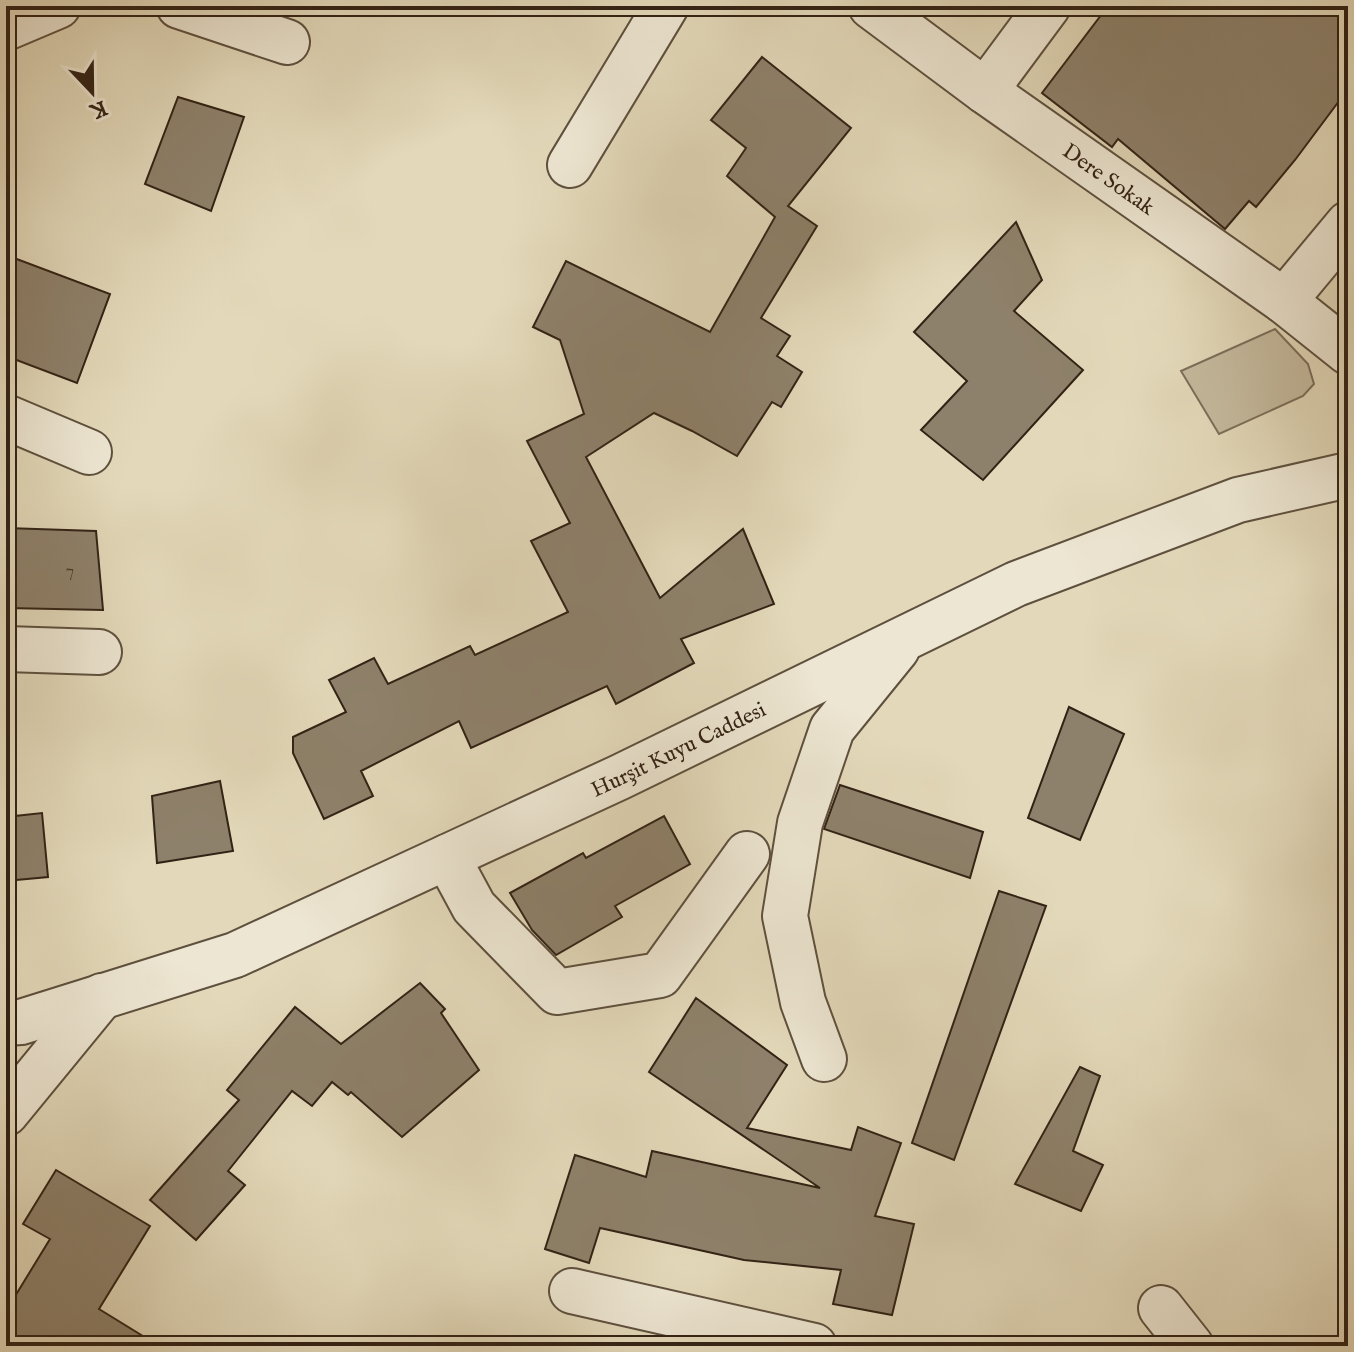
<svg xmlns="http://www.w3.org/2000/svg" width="1354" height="1352" font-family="'IM FELL English',serif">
<rect width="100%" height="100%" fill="#e3d9ba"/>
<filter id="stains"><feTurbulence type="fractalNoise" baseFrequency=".0025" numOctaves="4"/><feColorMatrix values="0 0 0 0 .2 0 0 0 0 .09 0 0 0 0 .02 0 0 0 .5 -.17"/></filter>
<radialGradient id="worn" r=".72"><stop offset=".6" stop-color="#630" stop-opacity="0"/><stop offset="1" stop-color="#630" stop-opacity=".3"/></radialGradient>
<polygon fill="#c5ba9e" stroke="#7c6e5a" stroke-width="2" points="1275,329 1308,364 1314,384 1303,396 1219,434 1181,371"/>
<g fill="#8e816b" stroke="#322215" stroke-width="2">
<polygon points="1108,6 1348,6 1348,89 1295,160 1256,207 1249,201 1225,229 1118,139 1112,147 1042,93"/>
<polygon points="762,57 851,128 788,206 817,226 761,318 790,336 777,356 802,372 781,407 772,402 737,456 692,431 654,413 586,457 660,598 743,529 774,604 681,639 694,663 616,704 607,686 471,748 459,721 361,771 373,796 324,819 293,753 293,737 346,712 329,680 374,658 388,684 470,646 475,655 568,612 531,541 570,523 527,441 584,414 560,340 533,327 566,261 710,332 775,217 727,176 746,148 711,120"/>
<polygon points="178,97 244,117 211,211 145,184"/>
<polygon points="1016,222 1042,280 1014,311 1083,370 983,480 921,430 967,381 914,332"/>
<polygon points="6,255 110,294 77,383 6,356"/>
<polygon points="6,528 96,531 103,610 6,608"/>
<polygon points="1069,707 1124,734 1080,840 1028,818"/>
<polygon points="220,781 233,851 157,863 152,796"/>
<polygon points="840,785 983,832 970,878 824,829"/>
<polygon points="42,813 48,877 6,881 6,817"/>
<polygon points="664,816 690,864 615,906 622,917 556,955 532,930 510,893 583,853 586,858"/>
<polygon points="999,891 1046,906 954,1160 912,1143"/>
<polygon points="420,983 445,1009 441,1013 479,1070 402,1137 351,1092 348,1095 332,1082 312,1106 292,1091 228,1171 245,1185 196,1240 150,1200 239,1100 227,1090 295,1007 341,1044"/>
<polygon points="696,998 787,1065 747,1128 851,1150 858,1127 901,1143 875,1216 914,1224 892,1315 833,1304 841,1270 744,1260 600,1228 589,1263 545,1249 575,1155 646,1177 652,1151 820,1188 649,1072"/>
<polygon points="1080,1067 1100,1076 1073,1151 1103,1165 1081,1211 1015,1184"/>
<polygon points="56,1170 150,1226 99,1309 159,1346 6,1346 6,1311 50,1239 23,1224"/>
</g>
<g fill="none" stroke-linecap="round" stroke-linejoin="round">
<g stroke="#5e503e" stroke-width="48">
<g id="minor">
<polyline points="179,6 287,42"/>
<path id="s1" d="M871,6L985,91L1284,301L1348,352"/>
<polyline points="6,28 58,6"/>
<polyline points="985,91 1048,6"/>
<polyline points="570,165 666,6"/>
<polyline points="1284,301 1348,224"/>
<polyline points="6,417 89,452"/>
<polyline points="6,649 99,652"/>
<polyline points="447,857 474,907 557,992 660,975 747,854"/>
<path id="s2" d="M6,1023L21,1022L235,955L620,777L1016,584L1238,500L1348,475"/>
<polyline points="824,1059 803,1002 785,916 800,823 832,729 897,649"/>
<polyline points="6,1113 102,996"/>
<polyline points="572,1291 814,1346"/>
<polyline points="1161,1308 1191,1346"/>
</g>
</g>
<use href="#minor" stroke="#ede6d2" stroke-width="44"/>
</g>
<g text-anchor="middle" stroke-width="8" stroke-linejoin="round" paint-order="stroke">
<g font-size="18" fill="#493a2a">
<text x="70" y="576">7</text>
</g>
<g font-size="22" fill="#322215" stroke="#ede6d2">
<text dy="8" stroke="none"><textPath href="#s1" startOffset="294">Dere Sokak</textPath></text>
<text dy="8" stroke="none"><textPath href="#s2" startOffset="728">Hurşit Kuyu Caddesi</textPath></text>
</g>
</g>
<rect width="1354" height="1352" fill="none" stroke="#e3d9ba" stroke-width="32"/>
<rect x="8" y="8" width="1338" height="1336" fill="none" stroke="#322215" stroke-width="4"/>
<rect x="16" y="16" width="1322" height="1320" fill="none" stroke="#322215" stroke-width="2"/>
<g transform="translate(92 92) rotate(158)" stroke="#ede6d2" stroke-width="6" paint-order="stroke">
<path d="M0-6L14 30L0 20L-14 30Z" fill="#322215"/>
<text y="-12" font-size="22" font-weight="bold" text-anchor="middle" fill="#322215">K</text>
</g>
<rect width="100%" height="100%" filter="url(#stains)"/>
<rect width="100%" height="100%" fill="url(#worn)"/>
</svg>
